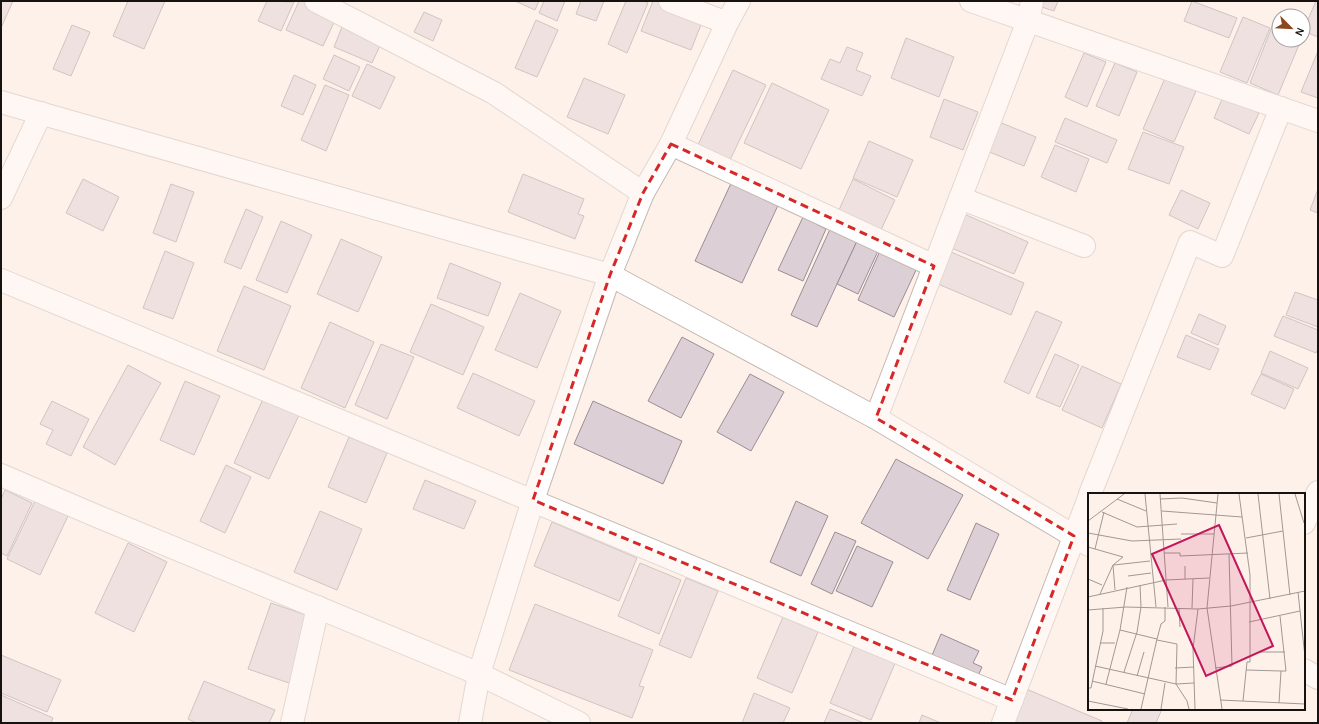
<svg xmlns="http://www.w3.org/2000/svg" width="1319" height="724" font-family="Karla,sans-serif">
<rect width="100%" height="100%" fill="#fef1ea"/>
<g fill="#dccfd5" stroke="#9a8e94">
<polygon points="1,1 13,1 1,28"/>
<polygon points="128,1 165,1 144,49 113,36"/>
<polygon points="267,1 294,2 281,31 258,21"/>
<polygon points="299,1 304,1 337,16 323,46 286,30"/>
<polygon points="515,1 539,1 535,10"/>
<polygon points="544,1 565,1 557,21 539,13"/>
<polygon points="581,1 604,1 596,21 576,14"/>
<polygon points="626,1 644,1 648,3 627,53 608,44"/>
<polygon points="653,1 661,1 704,17 691,50 641,31"/>
<polygon points="1033,1 1058,1 1054,11 1032,4"/>
<polygon points="1192,1 1237,18 1229,38 1184,21"/>
<polygon points="1316,1 1318,1 1318,37 1303,31"/>
<polygon points="424,12 442,20 433,41 414,32"/>
<polygon points="1243,17 1270,28 1247,83 1220,72"/>
<polygon points="536,20 558,30 537,77 515,68"/>
<polygon points="344,22 383,39 372,63 334,47"/>
<polygon points="1273,24 1279,27 1279,40 1301,40 1278,95 1250,83"/>
<polygon points="72,25 90,32 71,76 53,69"/>
<polygon points="906,38 954,57 939,97 891,78"/>
<polygon points="847,47 863,53 856,70 871,76 862,96 821,79 830,59 840,63"/>
<polygon points="1318,51 1318,98 1301,92"/>
<polygon points="1084,53 1106,62 1087,107 1065,97"/>
<polygon points="334,55 360,67 349,91 323,79"/>
<polygon points="1115,63 1137,72 1119,116 1096,106"/>
<polygon points="367,64 395,77 380,109 352,96"/>
<polygon points="733,70 766,85 729,162 697,147"/>
<polygon points="294,75 316,85 303,115 281,106"/>
<polygon points="584,78 625,95 608,134 567,117"/>
<polygon points="1165,78 1196,91 1174,142 1143,129"/>
<polygon points="772,83 829,110 801,169 744,143"/>
<polygon points="325,85 349,95 326,151 301,140"/>
<polygon points="1223,97 1259,113 1249,134 1214,118"/>
<polygon points="944,99 978,112 963,150 930,137"/>
<polygon points="1065,118 1117,140 1107,163 1055,142"/>
<polygon points="999,122 1036,137 1024,166 987,151"/>
<polygon points="1143,132 1184,147 1169,184 1128,169"/>
<polygon points="869,141 913,160 897,197 853,178"/>
<polygon points="1055,145 1089,159 1076,192 1041,177"/>
<polygon points="523,174 584,199 578,214 584,216 575,239 508,212"/>
<polygon points="83,179 119,197 103,231 66,213"/>
<polygon points="733,179 780,201 742,283 695,261"/>
<polygon points="853,179 895,200 880,232 838,212"/>
<polygon points="171,184 194,192 176,242 153,233"/>
<polygon points="1318,189 1318,213 1310,210"/>
<polygon points="1181,190 1210,203 1198,229 1169,215"/>
<polygon points="246,209 263,217 241,269 224,262"/>
<polygon points="964,214 1028,242 1014,274 949,247"/>
<polygon points="803,217 826,229 803,281 778,270"/>
<polygon points="281,221 312,235 287,293 256,280"/>
<polygon points="831,227 858,239 817,327 791,315"/>
<polygon points="341,239 382,257 358,312 317,294"/>
<polygon points="858,239 879,249 858,294 837,284"/>
<polygon points="165,251 194,263 173,319 143,308"/>
<polygon points="880,251 917,268 894,317 858,300"/>
<polygon points="951,252 1024,283 1011,315 938,284"/>
<polygon points="450,263 501,283 488,316 437,298"/>
<polygon points="244,286 291,306 264,370 217,351"/>
<polygon points="1295,292 1318,300 1318,327 1286,315"/>
<polygon points="520,293 561,311 537,368 495,350"/>
<polygon points="431,304 484,327 463,375 410,352"/>
<polygon points="1036,311 1062,322 1029,394 1004,382"/>
<polygon points="1199,314 1226,326 1218,345 1191,333"/>
<polygon points="1283,316 1318,330 1318,348 1316,353 1274,336"/>
<polygon points="330,322 374,342 345,408 301,388"/>
<polygon points="1186,335 1219,349 1210,370 1177,357"/>
<polygon points="682,337 714,354 681,418 648,401"/>
<polygon points="381,344 414,357 387,419 355,405"/>
<polygon points="1270,351 1308,368 1298,389 1261,373"/>
<polygon points="1055,354 1079,365 1060,407 1036,397"/>
<polygon points="128,365 161,383 115,465 83,447"/>
<polygon points="1082,366 1121,384 1102,428 1062,410"/>
<polygon points="473,373 535,401 519,436 457,408"/>
<polygon points="750,374 784,392 751,451 717,432"/>
<polygon points="1261,374 1294,389 1285,409 1251,394"/>
<polygon points="185,381 220,396 194,455 160,440"/>
<polygon points="264,397 300,413 269,479 234,463"/>
<polygon points="52,401 89,419 71,456 46,444 53,430 40,424"/>
<polygon points="593,401 682,441 663,484 574,444"/>
<polygon points="349,437 387,453 366,503 328,487"/>
<polygon points="896,459 963,495 928,559 861,523"/>
<polygon points="226,465 251,477 225,533 200,521"/>
<polygon points="425,480 476,501 464,529 413,509"/>
<polygon points="5,490 32,503 7,556 1,553 1,499"/>
<polygon points="35,501 68,516 40,575 7,559"/>
<polygon points="796,501 828,516 801,576 770,562"/>
<polygon points="320,511 362,529 337,590 294,572"/>
<polygon points="552,522 637,558 619,601 534,566"/>
<polygon points="976,523 999,534 970,600 947,590"/>
<polygon points="835,532 856,541 832,594 811,584"/>
<polygon points="128,543 167,562 134,632 95,613"/>
<polygon points="857,546 893,562 872,607 836,591"/>
<polygon points="640,563 681,580 659,634 618,616"/>
<polygon points="686,578 718,591 691,658 659,645"/>
<polygon points="271,603 312,617 289,683 248,669"/>
<polygon points="535,604 653,650 639,686 644,687 632,718 509,670"/>
<polygon points="783,617 818,632 792,693 757,678"/>
<polygon points="941,634 979,651 973,663 982,667 976,680 930,660"/>
<polygon points="855,644 896,661 871,720 830,703"/>
<polygon points="1,655 61,680 47,712 1,693"/>
<polygon points="204,681 275,710 269,723 196,723 188,719"/>
<polygon points="1024,688 1102,721 1102,723 1009,723"/>
<polygon points="754,693 790,708 783,723 742,723"/>
<polygon points="1,695 53,718 51,723 1,723"/>
<polygon points="830,709 864,723 824,723"/>
<polygon points="1133,709 1162,709 1156,723 1127,723"/>
<polygon points="922,715 941,723 919,723"/>
</g>
<g fill="none" stroke-linecap="round" stroke-linejoin="round">
<g stroke="#c5b9b2" stroke-width="24">
<g id="minor">
<polyline points="316,1 494,93 643,193"/>
<polyline points="670,1 727,23"/>
<polyline points="971,1 1318,121"/>
<polyline points="1,102 610,275 876,418 1089,545"/>
<polyline points="671,144 934,266"/>
<polyline points="1,198 41,113"/>
<polyline points="960,198 1084,246"/>
<polyline points="1,280 1012,700"/>
<polyline points="876,418 1028,21 1032,1"/>
<polyline points="1,475 99,517 479,674 579,723"/>
<polyline points="1090,494 1190,242 1222,256 1281,108"/>
<polyline points="1304,523 1318,492"/>
<polyline points="1304,670 1318,678"/>
<polyline points="292,723 318,607"/>
<polyline points="470,723 479,674 533,500 610,275 643,193 671,144 727,23 739,1"/>
<polyline points="1003,723 1089,498"/>
</g>
</g>
<use href="#minor" stroke="#fff" stroke-width="22"/>
</g>
<path d="M0 0H1319V724H0ZM671,144L934,266L876,418L1074,536L1012,700L533,500L610,275L643,193Z" fill="#fef1ea" fill-opacity=".55" fill-rule="evenodd"/>
<path fill="none" stroke="#d62828" stroke-width="3" stroke-dasharray="8 5" stroke-linejoin="round" d="M671,144L934,266L876,418L1074,536L1012,700L533,500L610,275L643,193Z"/>
<g transform="translate(1088 493)">
<rect width="217" height="217" fill="#fef1ea"/>
<path fill="none" stroke="#a19893" stroke-width="1" d="M57,1L68,114M72,1L80,114M130,1L119,115L134,216M151,1L162,82V169H159L155,208M170,1L182,106M191,1L195,38M207,1L216,30M29,6L58,18M72,6L94,5L129,10M74,18L154,24M14,19L49,34L89,31M0,28L36,1M0,40L44,48L93,46M93,41H126M158,45L195,38L202,102M0,54L35,64L25,72L12,101M7,56L16,19M76,60H92V63L160,60M25,72L27,97M26,72L62,68M97,73V86M40,83L63,80M0,86L14,92M210,99L217,164M0,104L78,87L121,85M91,115L92,134M104,115L105,86M0,117L38,114L110,116L143,113L217,98M161,129L212,118M32,137L69,146M69,147L89,151L88,191L106,190M12,150H27M172,159H197M7,173L88,191L99,208L101,216M87,175L106,174M127,175L144,173L141,61M158,177L193,178M36,179L49,139L53,114L52,92M49,183L56,159M4,188L57,201M18,191L32,137L39,94M0,195H3L15,138V115M132,207L217,211M0,208L40,216M191,210L193,178H198L192,123M53,216L69,146L73,131L77,128V114M73,216L77,190M107,216L105,156L110,116"/>
<path fill="#c2185b" fill-opacity="0.15" stroke="#c2185b" stroke-width="2" d="M131,32L185,153L118,183L64,61Z"/>
<rect width="217" height="217" fill="none" stroke="#161210" stroke-width="2"/>
</g>
<rect width="1319" height="724" fill="none" stroke="#161210" stroke-width="4"/>
<g transform="translate(1291 28) rotate(114)"><circle r="19" fill="#ffffff" stroke="#a2a09f"/>
<path d="M0-3L7 15L0 10L-7 15Z" fill="#8d4720"/>
<text y="-6" font-size="11" font-weight="bold" text-anchor="middle" fill="#161210">N</text>
</g>
</svg>
